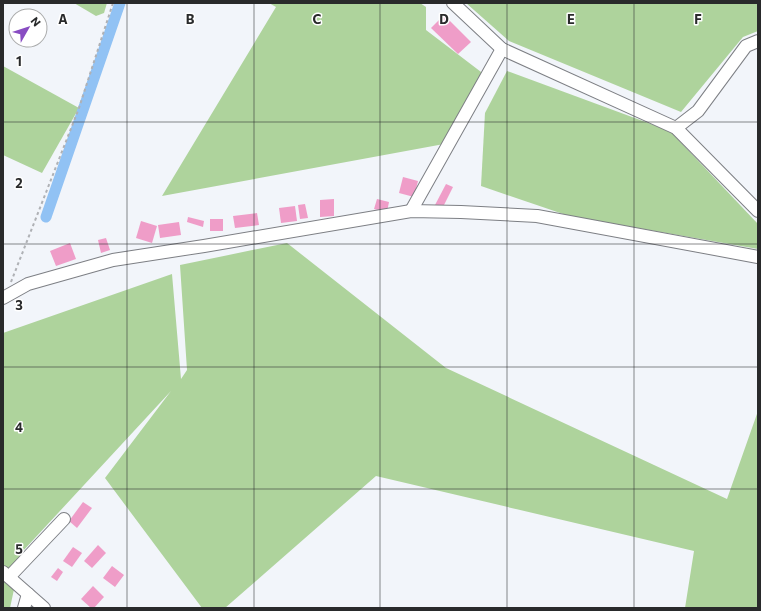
<svg xmlns="http://www.w3.org/2000/svg" width="761" height="611" font-family="Commissioner,sans-serif">
<rect width="100%" height="100%" fill="#f2f5fa"/>
<g fill="#aed39c">
<polygon points="74,3 107,3 104,13 96,16"/>
<polygon points="269,3 420,3 426,7 426,30 485,75 444,144 162,196 276,7"/>
<polygon points="466,3 758,3 758,31 743,37 681,112 509,41"/>
<polygon points="3,66 79,108 42,173 3,155"/>
<polygon points="507,71 670,131 758,224 758,249 569,216 481,186 485,113"/>
<polygon points="287,243 446,368 727,499 758,411 758,608 685,608 694,551 376,476 225,608 202,608 105,478 171,391 22,552 10,608 3,608 3,333 172,274 181,379 187,370 180,265"/>
</g>
<g fill="none" stroke-linecap="round" stroke-linejoin="round">
<polyline stroke="#91c2f4" stroke-width="11" points="46,217 120,3"/>
</g>
<g fill="#ef9dc8">
<polygon points="444,15 471,42 458,54 431,28"/>
<polygon points="403,177 418,181 414,197 399,193"/>
<polygon points="446,184 453,187 442,209 435,205"/>
<polygon points="334,199 334,216 320,217 320,200"/>
<polygon points="377,199 389,202 387,212 374,209"/>
<polygon points="305,204 308,218 300,219 298,205"/>
<polygon points="295,206 297,221 281,223 279,208"/>
<polygon points="257,213 259,225 235,228 233,216"/>
<polygon points="188,217 204,221 203,227 187,222"/>
<rect x="210" y="219" width="13" height="12"/>
<polygon points="141,221 157,226 152,243 136,238"/>
<polygon points="179,222 181,235 160,238 158,225"/>
<polygon points="106,238 110,250 101,253 98,240"/>
<polygon points="70,243 76,259 56,266 50,251"/>
<polygon points="83,502 92,508 77,528 69,521"/>
<polygon points="98,545 106,553 92,568 84,561"/>
<polygon points="73,547 82,553 72,567 63,561"/>
<polygon points="112,566 124,575 115,587 103,578"/>
<polygon points="58,568 63,572 57,581 51,577"/>
<polygon points="93,586 104,597 94,608 91,608 81,599"/>
</g>
<g fill="none" stroke-linecap="round" stroke-linejoin="round">
<g stroke="#7d7f84" stroke-width="14">
<g id="minor">
<polyline points="453,3 502,49 676,128 758,211"/>
<polyline points="676,128 698,111 746,46 758,41"/>
<polyline points="411,211 502,49"/>
<polyline points="3,298 28,284 113,260 204,246 411,211 461,212 537,216 758,257"/>
<polyline points="3,572 44,608"/>
<polyline points="9,577 64,519"/>
<polyline points="24,608 28,594"/>
</g>
</g>
<polyline stroke="#afb1b5" stroke-width="2" stroke-dasharray="3 3" stroke-linecap="butt" points="11,282 79,108 113,3"/>
<use href="#minor" stroke="#fff" stroke-width="12"/>
</g>
<path fill="none" stroke="#292a2b" stroke-width="1" stroke-opacity="0.55" d="M127,3V608M254,3V608M380,3V608M507,3V608M634,3V608M3,122H758M3,244H758M3,367H758M3,489H758"/>
<g font-size="13" text-anchor="middle" font-weight="bold" fill="#292a2b" stroke="#fff" stroke-width="3" stroke-linejoin="round" paint-order="stroke">
<text x="63" y="24">A</text>
<text x="190" y="24">B</text>
<text x="317" y="24">C</text>
<text x="444" y="24">D</text>
<text x="571" y="24">E</text>
<text x="698" y="24">F</text>
<text x="19" y="66">1</text>
<text x="19" y="188">2</text>
<text x="19" y="310">3</text>
<text x="19" y="432">4</text>
<text x="19" y="554">5</text>
</g>
<rect width="761" height="611" fill="none" stroke="#292a2b" stroke-width="8"/>
<g transform="translate(28 28) rotate(51)"><circle r="19" fill="#ffffff" stroke="#a9aaaa"/>
<path d="M0-3L7 15L0 10L-7 15Z" fill="#884cc2"/>
<text y="-6" font-size="11" font-weight="bold" text-anchor="middle" fill="#292a2b">N</text>
</g>
</svg>
